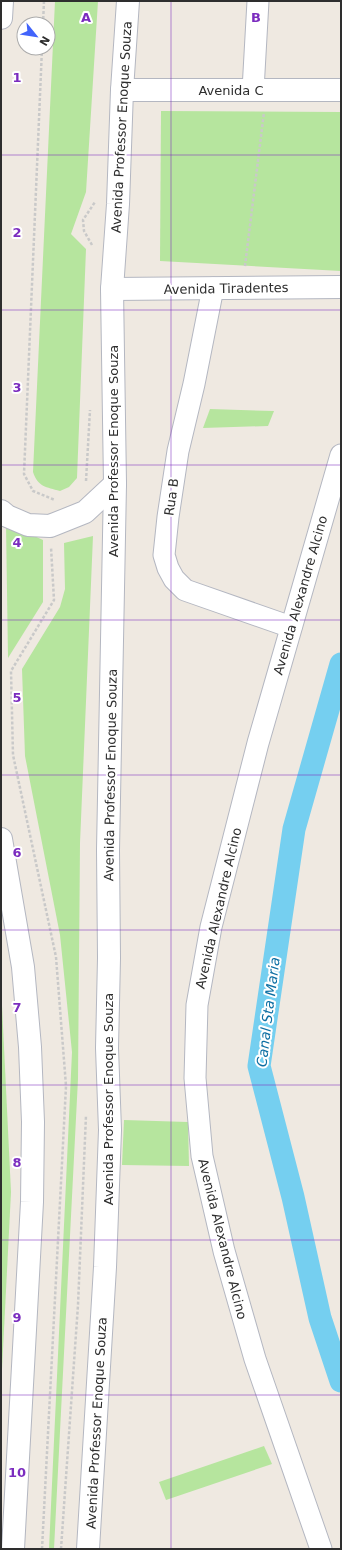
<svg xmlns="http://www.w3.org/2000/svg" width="342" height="1550" font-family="'DejaVu Sans',sans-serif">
<rect width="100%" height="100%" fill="#efe9e1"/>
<g fill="#b6e59e">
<path d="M55,1H98L86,192L71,234L86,249L77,478L69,487L60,491C46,487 38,487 33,472Z"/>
<polygon points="161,111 341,112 341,271 160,261"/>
<polygon points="210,409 274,411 268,426 203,428"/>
<polygon points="6,523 43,540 43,602 8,658"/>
<polygon points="93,536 80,843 78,1079 54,1549 49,1549 72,1052 60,935 25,756 22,669 60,607 65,589 64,543"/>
<polygon points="1,985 11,1192 1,1389"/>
<polygon points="124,1120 188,1122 189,1166 122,1165"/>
<polygon points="264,1446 272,1464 166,1500 159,1482"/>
</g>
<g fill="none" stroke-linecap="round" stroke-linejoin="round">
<polyline stroke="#75cff0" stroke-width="23" points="341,664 294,829 259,1066 293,1197 320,1318 341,1381"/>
<g stroke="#b4b7c1" stroke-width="23">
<g id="minor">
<polyline points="253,90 258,1"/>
<polyline points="213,288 194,384 178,451 168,517 164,555 168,568 174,579 185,590 291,627"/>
<polyline points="321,1549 255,1359 224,1251 202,1156 195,1078 197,1005 211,927 258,743 341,455"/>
</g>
</g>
<g stroke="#b4b7c1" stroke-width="24">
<g id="tertiary">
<polyline points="122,90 341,90"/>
<polyline points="112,289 341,287"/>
</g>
</g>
<g stroke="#b4b7c1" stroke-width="24">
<g id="secondary">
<polyline points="1,18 2,1"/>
<polyline points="1,511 7,516 28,525 50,526 85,512 115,484"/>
<polyline points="1,839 23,967 30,1047 33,1122 32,1202 13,1549"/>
<polyline points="88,1549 105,1267 110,1130 107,1048 109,958 108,850 115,484 112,289 118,204 122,90 128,1"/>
</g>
</g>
<g stroke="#c9c9c9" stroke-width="2.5" stroke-dasharray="3 2" stroke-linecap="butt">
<polyline points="43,24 44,1"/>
<polyline points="42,48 24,474 33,491 55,500"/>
<polyline points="92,245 84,231 83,220 95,202"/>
<polyline points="245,266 264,112"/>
<polyline points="86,481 90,410"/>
<polyline points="42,1549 66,1086 56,957 13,755 11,671 54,600 51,547"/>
<polyline points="61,1549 78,1305 86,1115"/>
</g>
<use href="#minor" stroke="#fff" stroke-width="21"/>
<use href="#tertiary" stroke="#fff" stroke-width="22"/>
<use href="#secondary" stroke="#fff" stroke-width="22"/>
</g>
<path fill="none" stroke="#7b2cbf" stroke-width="1" stroke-opacity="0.55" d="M171,1V1549M1,155H341M1,310H341M1,465H341M1,620H341M1,775H341M1,930H341M1,1085H341M1,1240H341M1,1395H341"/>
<g text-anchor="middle" stroke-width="4" stroke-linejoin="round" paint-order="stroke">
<g font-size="13" fill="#2e2e2e" stroke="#fff">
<text x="231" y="95">Avenida C</text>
<text transform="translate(121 127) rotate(-87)" y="5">Avenida Professor Enoque Souza</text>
<text transform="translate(226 288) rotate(-1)" y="5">Avenida Tiradentes</text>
<text transform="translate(113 451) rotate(-90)" y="5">Avenida Professor Enoque Souza</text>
<text transform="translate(171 497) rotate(-82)" y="5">Rua B</text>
<text transform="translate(300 595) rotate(-74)" y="5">Avenida Alexandre Alcino</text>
<text transform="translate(110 775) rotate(-89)" y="5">Avenida Professor Enoque Souza</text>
<text transform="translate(218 908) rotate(-77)" y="5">Avenida Alexandre Alcino</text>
<text transform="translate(108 1099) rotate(-90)" y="5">Avenida Professor Enoque Souza</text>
<text transform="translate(223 1239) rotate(76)" y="5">Avenida Alexandre Alcino</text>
<text transform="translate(96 1423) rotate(-87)" y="5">Avenida Professor Enoque Souza</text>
</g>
<g font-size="14" font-style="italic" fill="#0d6fa3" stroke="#fff">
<text transform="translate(268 1012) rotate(-83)" y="5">Canal Sta Maria</text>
</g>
</g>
<g font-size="13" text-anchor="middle" font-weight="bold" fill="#7b2cbf" stroke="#fff" stroke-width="4" stroke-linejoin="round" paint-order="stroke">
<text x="86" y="22">A</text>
<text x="256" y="22">B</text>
<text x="17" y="82">1</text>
<text x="17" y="237">2</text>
<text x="17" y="392">3</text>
<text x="17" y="547">4</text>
<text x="17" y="702">5</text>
<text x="17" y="857">6</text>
<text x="17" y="1012">7</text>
<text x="17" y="1167">8</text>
<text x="17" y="1322">9</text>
<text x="17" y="1477">10</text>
</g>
<rect width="342" height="1550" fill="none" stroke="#2e2e2e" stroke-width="4"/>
<g transform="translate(36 36) rotate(120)"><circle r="19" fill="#ffffff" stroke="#ababab"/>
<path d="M0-3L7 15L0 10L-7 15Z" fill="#4264fb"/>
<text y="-6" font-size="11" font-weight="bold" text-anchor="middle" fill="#2e2e2e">N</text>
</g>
</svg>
